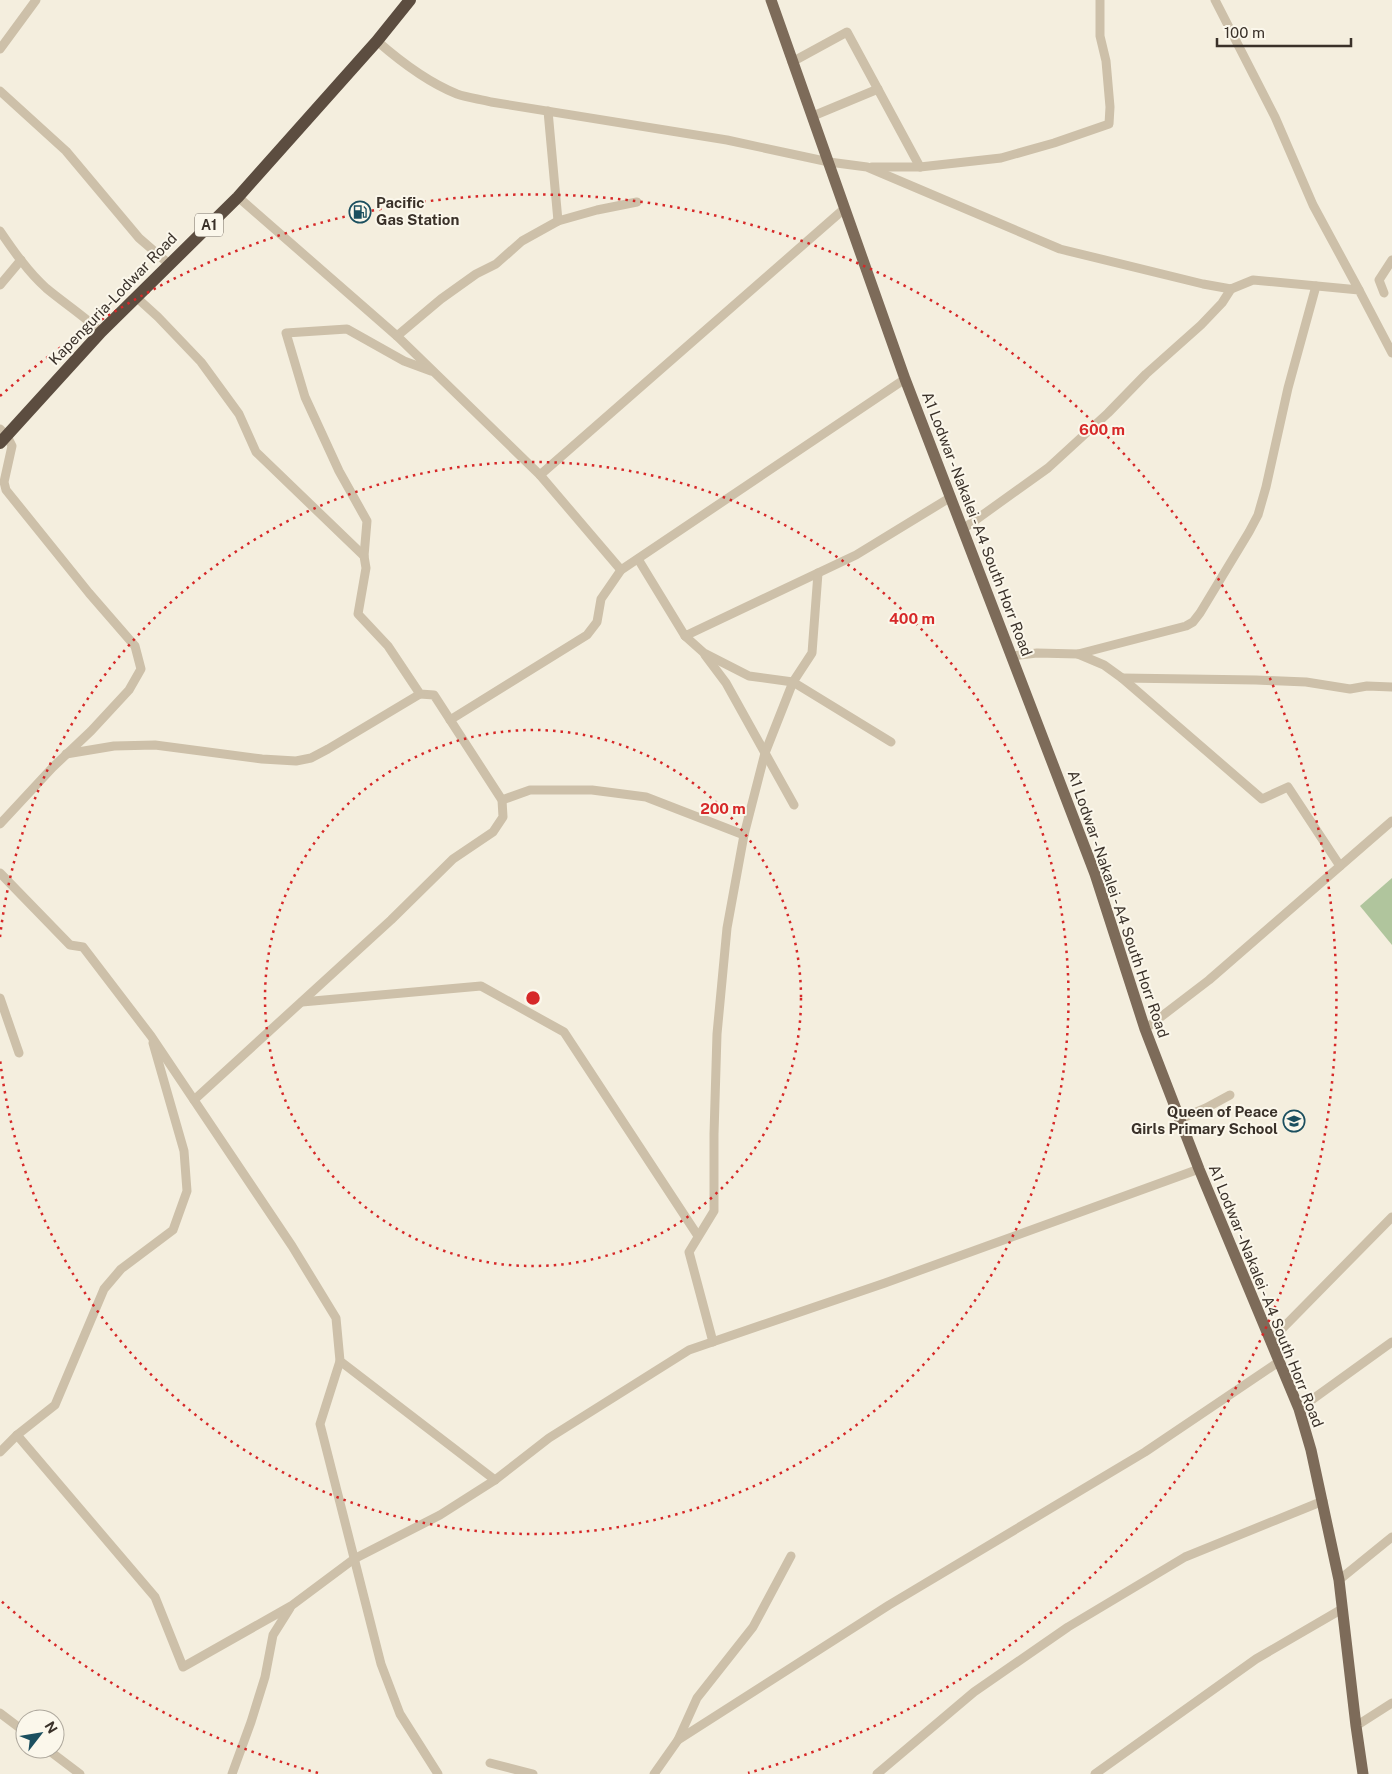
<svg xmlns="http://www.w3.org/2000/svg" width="1392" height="1774" font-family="'Public Sans',sans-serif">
<rect width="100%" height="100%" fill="#f4eede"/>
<polygon fill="#b0c59d" points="1392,878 1392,945 1360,906"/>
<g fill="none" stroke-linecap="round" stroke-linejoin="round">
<g stroke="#cdc0a9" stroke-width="9">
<polyline points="1215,0 1275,117 1313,205 1359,290"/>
<path d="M377,41C401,62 427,82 457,94C468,98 480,99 491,102L727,140L829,162L867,167L1060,249L1203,284L1231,289L1253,280L1359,290L1392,353"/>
<polyline points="0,49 36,0"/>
<polyline points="792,62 847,32 920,167"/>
<polyline points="0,91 66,151 139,238 169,264"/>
<polyline points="548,111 558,221"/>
<polyline points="813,116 878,89"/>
<polyline points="872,167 920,167 1001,158 1054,143 1109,124 1110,107 1106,61 1100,36 1100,0"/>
<polyline points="238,197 397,336 540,475"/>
<path d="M0,231C13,250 28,272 46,288C64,303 84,316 101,332"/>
<polyline points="0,285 21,260"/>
<polyline points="1384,293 1379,280 1392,260"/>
<polyline points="136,297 158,317 201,362 239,414 256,452 364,556 366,568 358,614 388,646 420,694 434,695 502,800 503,817 493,832 453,859 391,920 194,1100"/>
<polyline points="397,336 441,299 476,274 496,264 522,241 558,221 597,210 637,202"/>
<polyline points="0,429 7,436 12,446 4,482 6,490 89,593 135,646 141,669 129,690 91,731 53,767 0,824"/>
<polyline points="963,529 1048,468 1108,413 1146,374 1201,325 1222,303 1231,289"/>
<polyline points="364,556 367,521 339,471 305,397 286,333 347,329 404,361 431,371"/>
<polyline points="638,559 685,636 856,555 951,497"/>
<polyline points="621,570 540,475 844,209"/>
<polyline points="685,636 704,653 749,676 793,682 891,742"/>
<polyline points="1078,654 1186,626 1193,622 1200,613 1249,532 1258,515 1266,487 1288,388 1316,286"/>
<polyline points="705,655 726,683 794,805"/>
<polyline points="1011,656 1037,653 1078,654 1104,665 1122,678 1262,799 1288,787 1340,866"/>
<polyline points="1122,678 1256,680 1306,682 1350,689 1367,686 1392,687"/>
<polyline points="450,720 587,635 597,622 601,599 621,570 905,379"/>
<polyline points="66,754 114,746 155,745 262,759 296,761 311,758 328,749 420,694"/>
<polyline points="502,800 530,790 592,790 646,797 744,835"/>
<polyline points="0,873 70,945 83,947 151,1036 292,1246 336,1318 340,1361 495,1480"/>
<polyline points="0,998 19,1053"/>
<polyline points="302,1002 481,986 564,1032 698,1236"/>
<polyline points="1145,1029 1209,980 1392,821"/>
<polyline points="1180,1119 1206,1108 1230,1095"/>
<polyline points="1271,1340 1392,1217"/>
<polyline points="713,1342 689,1252 714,1211 714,1134 717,1034 727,928 744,835 765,753 793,682 812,653 818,573"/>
<polyline points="340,1361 320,1424 381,1664 400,1714 438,1774"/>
<polyline points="1299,1409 1392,1342"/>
<polyline points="17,1435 155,1597 183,1667 291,1606 354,1559 440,1515 495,1480 549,1438 689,1350 885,1283 1199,1169"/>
<polyline points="0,1452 17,1435 55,1405 104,1289 121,1269 173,1230 187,1191 184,1151 153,1043"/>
<polyline points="1339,1580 1392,1537"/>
<polyline points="0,1713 25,1732"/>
<polyline points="1356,1726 1392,1703"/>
<polyline points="678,1740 697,1698 753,1627 791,1556"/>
<polyline points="47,1749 80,1774"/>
<polyline points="490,1763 533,1774"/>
<polyline points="232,1774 251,1722 265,1677 273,1635 290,1608"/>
<polyline points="654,1774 678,1740 889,1605 1145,1452 1280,1361"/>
<polyline points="877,1774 974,1692 1068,1627 1185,1557 1323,1501"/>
<polyline points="1095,1774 1256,1659 1342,1609"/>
</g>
<polyline stroke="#7d6b59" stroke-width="11" points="771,0 905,379 1095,874 1145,1029 1199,1169 1299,1409 1311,1450 1339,1580 1356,1726 1363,1774"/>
<polyline stroke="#5c4d40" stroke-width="12" points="0,443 101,332 238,197 377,41 410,0"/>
</g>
<g fill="none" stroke="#d62828" stroke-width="2.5" stroke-dasharray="2.5 5">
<circle cx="533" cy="998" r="268"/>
<path d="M0 937A536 536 0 1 1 0 1059"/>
<path d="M318 1773A804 804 0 0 1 0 1600M0 396A804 804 0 1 1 748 1773"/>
</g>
<defs>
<g id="fuel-ring" transform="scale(1.125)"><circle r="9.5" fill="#fbf7eb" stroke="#1b4f5f" stroke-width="1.5"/><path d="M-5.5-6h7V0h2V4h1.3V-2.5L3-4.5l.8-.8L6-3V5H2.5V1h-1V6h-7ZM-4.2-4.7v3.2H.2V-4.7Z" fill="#1b4f5f"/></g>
<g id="school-ring" transform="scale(1.125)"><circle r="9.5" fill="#fbf7eb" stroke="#1b4f5f" stroke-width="1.5"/><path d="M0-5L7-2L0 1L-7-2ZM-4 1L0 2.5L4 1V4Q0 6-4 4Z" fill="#1b4f5f"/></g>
</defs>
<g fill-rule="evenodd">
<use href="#fuel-ring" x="360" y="212"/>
<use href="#school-ring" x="1294" y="1121"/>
</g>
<g text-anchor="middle" stroke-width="4" stroke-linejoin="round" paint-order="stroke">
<rect fill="#fbf7eb" stroke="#746c63" stroke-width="1" x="195" y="213.5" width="28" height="23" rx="4"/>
<g font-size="14" font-weight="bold" fill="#3a3129">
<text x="209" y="230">A1</text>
</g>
<g font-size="15" font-weight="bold" fill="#3a3129" stroke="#fbf7eb" text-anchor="start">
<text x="376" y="208">Pacific<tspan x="376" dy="17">Gas Station</tspan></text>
<text x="1278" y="1117" text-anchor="end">Queen of Peace<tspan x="1278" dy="17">Girls Primary School</tspan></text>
</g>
<g font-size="15" fill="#3a3129" stroke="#fbf7eb">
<text transform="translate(113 299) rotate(-46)" y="5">Kapenguria-Lodwar Road</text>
<text transform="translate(977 524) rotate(69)" y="5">A1 Lodwar - Nakalei - A4 South Horr Road</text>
<text transform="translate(1118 904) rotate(71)" y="5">A1 Lodwar - Nakalei - A4 South Horr Road</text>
<text transform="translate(1266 1296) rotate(68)" y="5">A1 Lodwar - Nakalei - A4 South Horr Road</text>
</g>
</g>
<circle cx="533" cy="998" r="8" fill="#d62828" stroke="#fbf7eb" stroke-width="2.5"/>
<g font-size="15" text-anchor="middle" font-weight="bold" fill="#d62828" stroke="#fbf7eb" stroke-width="4" stroke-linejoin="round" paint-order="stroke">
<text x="1102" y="435">600 m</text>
<text x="912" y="624">400 m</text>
<text x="723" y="814">200 m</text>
</g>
<g transform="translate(40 1734) rotate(59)"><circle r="24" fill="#fbf7eb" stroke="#aea89d"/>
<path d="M0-4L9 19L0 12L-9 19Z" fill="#1b4f5f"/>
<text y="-8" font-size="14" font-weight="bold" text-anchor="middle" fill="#3a3129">N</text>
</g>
<path d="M1217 38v8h134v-8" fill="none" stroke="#3a3129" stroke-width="2.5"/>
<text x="1224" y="38" font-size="15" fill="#3a3129" stroke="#fbf7eb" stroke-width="4" paint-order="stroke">100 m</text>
</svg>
